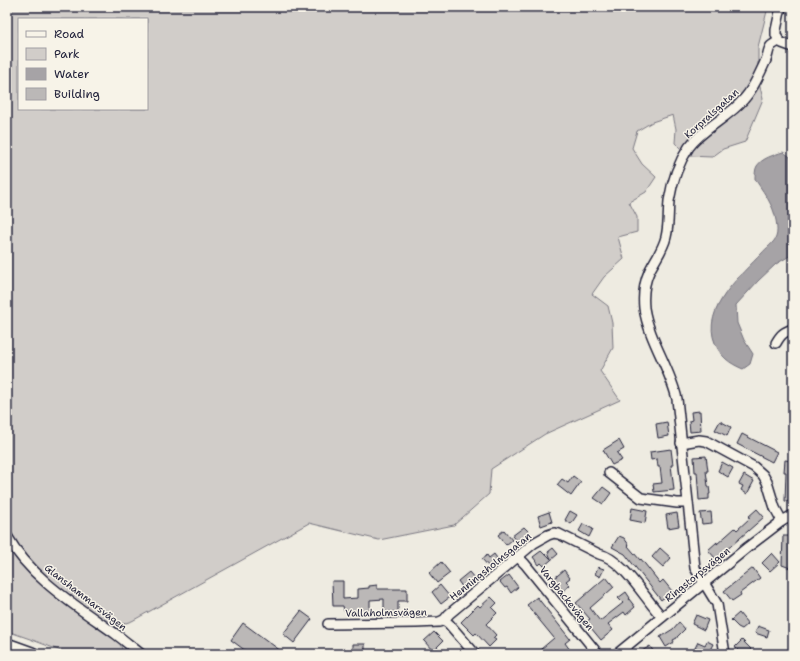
<svg xmlns="http://www.w3.org/2000/svg" width="800" height="661" font-family="'Shantell Sans',sans-serif">
<rect width="100%" height="100%" fill="#eeebe1"/>
<filter id="ink" filterUnits="userSpaceOnUse"><feTurbulence type="fractalNoise" baseFrequency=".025" numOctaves="2"/><feDisplacementMap in="SourceGraphic" scale="8" xChannelSelector="R" yChannelSelector="G"/><feConvolveMatrix kernelMatrix="1 2 1 2 8 2 1 2 1" color-interpolation-filters="sRGB"/></filter>
<g filter="url(#ink)">
<path fill="#d1cdc9" stroke="#7a7882" fill-rule="evenodd" d="M7,7H768L758,47V79L763,99L745,142L723,149L712,157L688,156L675,143L676,129L673,115L652,122L637,131L632,148L642,164L656,177L646,192L629,202L637,217V232L618,237L624,259L604,277L592,294L608,306L612,323L613,348L600,371L620,400L545,434L491,469L489,494L454,525L379,540L309,523L132,621L116,626L123,654H69L30,639L7,631ZM19,19H147V109H19Z"/>
<path fill="#a6a3a6" stroke="#716f7b" d="M783,152L789,156L793,161V254L776,264L758,281L736,305L737,323L744,340L753,354L750,364L743,369C729,363 721,357 715,343C701,309 741,275 762,253C765,249 775,242 776,237C779,230 775,212 771,205C767,196 760,187 755,179C755,175 755,169 757,166C762,158 774,155 783,152Z"/>
<g fill="#bbb8b7" stroke="#22223b">
<polygon points="700,411 701,431 690,432 689,421 692,420 691,412"/>
<polygon points="720,421 731,427 727,436 715,430"/>
<polygon points="667,422 669,436 658,438 656,424"/>
<polygon points="742,434 777,452 772,462 737,444"/>
<polygon points="619,440 624,449 617,453 622,460 612,465 603,450"/>
<polygon points="671,449 673,465 671,465 674,490 654,492 653,484 662,483 660,467 658,467 657,459 651,460 650,452"/>
<polygon points="706,456 708,471 706,471 708,486 709,486 710,494 709,494 709,499 699,500 697,472 695,472 694,457"/>
<polygon points="785,460 793,461 793,502 785,501 786,472 784,472"/>
<polygon points="722,462 733,468 728,477 718,471"/>
<polygon points="744,475 754,481 747,494 741,490 743,486 739,484"/>
<polygon points="573,476 581,482 571,496 557,485 562,479 568,483"/>
<polygon points="603,487 611,493 603,504 594,498"/>
<polygon points="632,508 647,511 645,523 630,520"/>
<polygon points="757,509 764,517 716,559 708,550 717,542 717,544 735,528 737,530 750,518 748,517"/>
<polygon points="570,511 577,515 571,524 565,520"/>
<polygon points="549,512 552,522 541,526 538,516"/>
<polygon points="711,512 712,523 702,524 700,513"/>
<polygon points="677,513 679,526 668,528 666,515"/>
<polygon points="583,524 593,529 589,537 579,531"/>
<polygon points="524,527 531,534 519,544 512,536"/>
<polygon points="504,530 512,540 506,545 498,535"/>
<polygon points="619,536 624,538 629,545 628,546 640,560 641,559 660,583 663,580 672,591 661,600 625,554 612,547"/>
<polygon points="783,536 793,536 793,569 782,565"/>
<polygon points="553,548 558,554 544,566 541,563 539,565 533,557 541,551 545,555 546,554 551,559 548,552"/>
<polygon points="660,548 671,558 663,567 652,557"/>
<polygon points="772,553 780,562 770,571 762,563"/>
<polygon points="494,554 499,561 490,568 482,559 487,555 489,558"/>
<polygon points="441,562 450,573 437,583 429,573"/>
<polygon points="598,567 604,569 600,577 595,574"/>
<polygon points="753,568 760,578 740,593 741,595 732,601 724,591"/>
<polygon points="564,570 570,578 566,581 570,585 562,592 552,580"/>
<polygon points="469,572 475,579 463,588 458,581"/>
<polygon points="509,575 518,587 511,593 507,587 505,588 500,582"/>
<polygon points="606,577 614,587 590,608 600,621 623,603 618,598 626,592 630,598 629,599 635,607 626,615 624,612 608,624 613,630 601,640 586,622 590,619 576,603"/>
<polygon points="332,581 343,581 343,599 358,598 358,589 369,588 369,586 377,585 377,589 407,589 407,601 398,601 398,612 384,612 384,599 370,600 370,612 344,611 343,606 333,606"/>
<polygon points="440,585 450,597 441,604 432,592"/>
<polygon points="491,597 497,603 492,608 497,613 486,624 496,635 493,638 496,640 489,647 476,633 474,635 461,622 478,605 480,607"/>
<polygon points="537,597 570,639 565,643 573,654 545,654 541,649 554,638 527,605"/>
<polygon points="301,611 312,619 294,643 283,634"/>
<polygon points="739,613 748,624 742,629 738,627 731,620"/>
<polygon points="696,615 708,620 704,630 692,624"/>
<polygon points="679,622 685,629 677,637 677,638 673,640 674,642 666,647 660,637 673,629"/>
<polygon points="243,623 285,654 250,654 231,640"/>
<polygon points="758,626 769,630 767,637 755,633"/>
<polygon points="434,632 443,641 433,651 424,641"/>
<polygon points="742,640 751,649 747,654 742,654 735,647"/>
<polygon points="707,641 713,644 708,654 692,654 698,642 705,645"/>
<rect x="353" y="644" width="12" height="10"/>
<polygon points="650,646 655,654 637,654"/>
</g>
<g fill="none" stroke-linecap="round" stroke-linejoin="round">
<g stroke="#22223b" stroke-width="12">
<g id="minor">
<polyline points="779,41 782,43 793,47"/>
<path d="M776,343C781,334 784,332 793,329"/>
<polyline points="681,443 699,440 706,441 754,467 763,475 767,482 775,508 782,521"/>
<polyline points="609,473 641,498 677,503 688,503"/>
<path d="M7,536C31,579 78,607 117,635C125,641 133,648 141,654"/>
<polyline points="518,557 525,564 598,654"/>
<polyline points="328,624 416,623 439,622 444,620"/>
<path d="M475,654L449,624L444,620L449,614L502,570L534,543L548,535L554,533L559,534L599,554C623,559 645,599 662,617"/>
<polyline points="617,654 748,547 782,521 793,515"/>
<path d="M725,654L717,604L695,568L677,399C670,368 649,340 644,308C643,297 644,283 649,272C654,261 663,250 666,237C669,225 668,213 669,201C672,182 679,162 689,147C704,127 728,118 744,99C754,88 760,73 766,60C768,56 768,49 771,46C773,44 777,42 779,41L776,35V30L781,7"/>
</g>
</g>
<g stroke="#22223b" stroke-width="16">
<polyline id="highway" points="7,645 32,654"/>
</g>
<use href="#minor" stroke="#f7f3e8" stroke-width="9"/>
<use href="#highway" stroke="#f7f3e8" stroke-width="13"/>
</g>
</g>
<g text-anchor="middle" stroke-width="3" stroke-linejoin="round" paint-order="stroke">
<g font-size="10" fill="#22223b" stroke="#f7f3e8">
<text transform="translate(711 113) rotate(-42)" y="4">Korpralsgatan</text>
<text transform="translate(490 566) rotate(-39)" y="4">Henningsholmsgatan</text>
<text transform="translate(697 574) rotate(-39)" y="4">Ringstorpsvägen</text>
<text transform="translate(86 597) rotate(38)" y="4">Glanshammarsvägen</text>
<text transform="translate(567 598) rotate(51)" y="4">Vargbackevägen</text>
<text transform="translate(386 612) rotate(-1)" y="4">Vallaholmsvägen</text>
</g>
</g>
<rect width="800" height="661" fill="none" stroke="#f7f3e8" stroke-width="24"/>
<rect x="12" y="12" width="776" height="637" fill="none" stroke="#22223b" stroke-width="1.5" filter="url(#ink)"/>
<rect x="18" y="18" width="130" height="92" fill="#f7f3e8" stroke="#a29fa3"/>
<rect x="26" y="31" width="20" height="6" fill="#f7f3e8" stroke="#a29fa3"/>
<text x="54" y="38" font-size="12" fill="#22223b">Road</text>
<rect x="26" y="48" width="20" height="12" fill="#d1cdc9" stroke="#a29fa3"/>
<text x="54" y="58" font-size="12" fill="#22223b">Park</text>
<rect x="26" y="68" width="20" height="12" fill="#a6a3a6" stroke="#a29fa3"/>
<text x="54" y="78" font-size="12" fill="#22223b">Water</text>
<rect x="26" y="88" width="20" height="12" fill="#bbb8b7" stroke="#a29fa3"/>
<text x="54" y="98" font-size="12" fill="#22223b">Building</text>
</svg>
